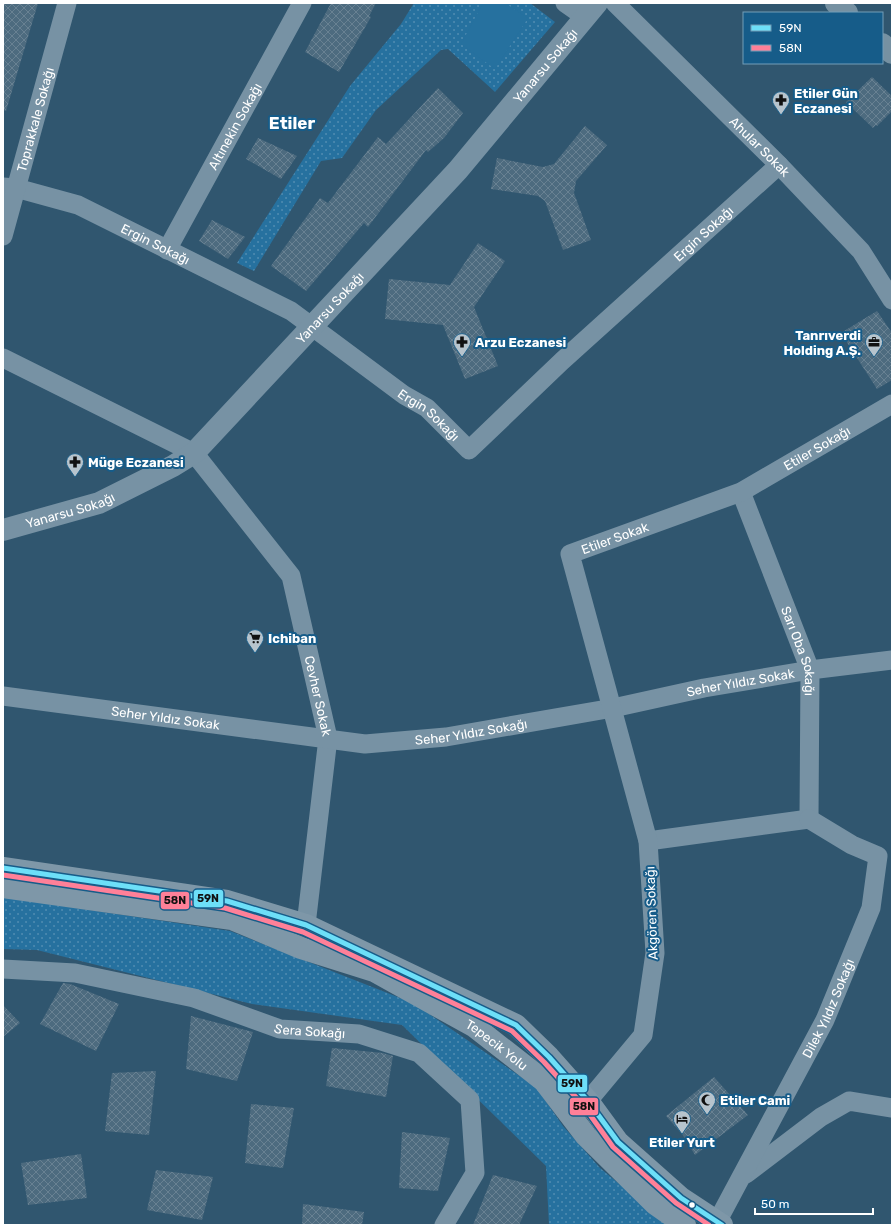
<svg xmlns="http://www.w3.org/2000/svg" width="895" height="1228" font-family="Rubik,sans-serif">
<defs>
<pattern id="park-dots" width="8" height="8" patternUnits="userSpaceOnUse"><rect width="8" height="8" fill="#26719f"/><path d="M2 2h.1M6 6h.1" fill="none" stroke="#518db2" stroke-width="1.8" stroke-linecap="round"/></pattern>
<pattern id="building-cross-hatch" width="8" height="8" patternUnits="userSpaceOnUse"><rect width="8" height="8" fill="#4d6b7f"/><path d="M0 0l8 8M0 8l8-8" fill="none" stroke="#688192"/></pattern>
</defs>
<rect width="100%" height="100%" fill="#30566f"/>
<g fill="url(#park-dots)">
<polygon points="414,3 530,3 555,22 495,92 448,49 441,50 376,110 342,158 321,161 254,271 237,263 350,86 401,24"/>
<polygon points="3,897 230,931 413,1003 536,1087 563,1126 600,1168 669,1225 549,1225 546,1166 402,1025 252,1004 37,950 3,949"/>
</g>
<polygon fill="#26719f" points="483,3 505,3 528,18 495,69 461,44"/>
<g fill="url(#building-cross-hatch)">
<polygon points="3,3 38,3 6,111 3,110"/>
<polygon points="331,3 376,3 369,16 371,17 339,72 305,52"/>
<polygon points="872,77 892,96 892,111 877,126 876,125 873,128 846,102"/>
<polygon points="438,88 463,113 444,138 428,152 426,150 368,227 364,223 306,291 271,266 320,198 328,203 378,137 386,144"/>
<polygon points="585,126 607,145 576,181 574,193 591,240 563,250 545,201 538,196 491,189 497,158 543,167 554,164"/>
<polygon points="258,138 297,156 281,179 246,159"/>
<polygon points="212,220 245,237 228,259 199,241"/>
<polygon points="478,243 505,261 474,307 498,366 465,379 443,325 385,319 389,279 450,285"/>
<polygon points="877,311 892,333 892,380 877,389 841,333"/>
<polygon points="63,983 70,984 119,1004 96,1051 40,1024"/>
<polygon points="3,1005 20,1023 3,1037"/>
<polygon points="191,1016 253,1032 237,1081 186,1069"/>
<polygon points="332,1048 383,1053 393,1056 386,1097 326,1086"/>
<polygon points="156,1071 149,1135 105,1131 112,1073"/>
<polygon points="714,1077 748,1115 695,1155 682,1134 666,1116"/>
<polygon points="251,1104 294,1108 283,1168 245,1163"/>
<polygon points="402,1132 450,1138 438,1191 399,1188"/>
<polygon points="81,1154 87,1198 28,1205 21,1163"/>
<polygon points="156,1170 213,1177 202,1220 147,1210"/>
<polygon points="493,1175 537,1186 519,1225 473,1225"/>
<polygon points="303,1204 364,1212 362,1225 302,1225"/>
</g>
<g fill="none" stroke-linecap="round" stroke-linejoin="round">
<g stroke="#7792a4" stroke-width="19">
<polyline points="565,3 585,17"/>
<path id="s1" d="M615,3L779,165L861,251L892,300"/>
<path id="s2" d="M3,187L16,188L78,205L291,311L404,395L427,408L469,450L562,361L779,165"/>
<path id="s3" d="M3,236L67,3"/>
<path id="s4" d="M167,250L302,3"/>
<path id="s5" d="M3,358L194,453L291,576L328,738L306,925"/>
<path id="s6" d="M741,492L810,670L809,819"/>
<path id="s7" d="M3,696L365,744L446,737L613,708L704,688L810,670L892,660"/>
<polyline points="648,841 809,819"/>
<path id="s8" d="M3,969L75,973L194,998L280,1029L359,1034L419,1053L470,1100L475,1173L444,1225"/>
<path id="s9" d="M588,1101L643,1035L655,953L648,841L570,554L741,492L892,404"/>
<polyline points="746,1174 821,1117 849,1101 892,1108"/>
<path id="s10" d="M717,1222L825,1020L871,908L878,856L852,845L809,819"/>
</g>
<path stroke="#7792a4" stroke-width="22" id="s11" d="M3,530L99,503L173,466L194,453L458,170L597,3"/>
<g stroke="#7e97a8" stroke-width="22">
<polyline points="3,868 227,901 306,925 516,1025 549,1057 588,1101 618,1142 681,1198 722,1225"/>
<path id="s12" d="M3,887L232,919L301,948L374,971L475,1027L544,1081L586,1136L655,1204L685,1225"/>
</g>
<g stroke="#7691a2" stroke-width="22">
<polyline points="836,3 847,13"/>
<polyline points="882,44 892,53"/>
</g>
<g stroke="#165c89" stroke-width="8">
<polyline id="bus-1" points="3,868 227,901 306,925 516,1025 549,1057 588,1101 618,1142 681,1198 722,1225"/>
</g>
<g stroke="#165c89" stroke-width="8">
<polyline id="bus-2" points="3,875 225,908 303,932 512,1031 544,1062 583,1105 613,1147 676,1203 709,1225"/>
</g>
<use href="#bus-1" stroke="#6ddff8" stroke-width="5"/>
<use href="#bus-2" stroke="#ff8098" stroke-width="5"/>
</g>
<defs>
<g id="pharmacy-pin" transform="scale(0.9)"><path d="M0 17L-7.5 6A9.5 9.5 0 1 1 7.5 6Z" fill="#b7c4cd" stroke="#165c89"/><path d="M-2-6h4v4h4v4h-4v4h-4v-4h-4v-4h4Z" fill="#111"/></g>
<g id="office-pin" transform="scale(0.9)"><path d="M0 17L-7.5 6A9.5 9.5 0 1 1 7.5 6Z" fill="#b7c4cd" stroke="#165c89"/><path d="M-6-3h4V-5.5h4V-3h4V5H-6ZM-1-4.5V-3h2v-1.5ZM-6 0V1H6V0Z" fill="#111"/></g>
<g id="supermarket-pin" transform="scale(0.9)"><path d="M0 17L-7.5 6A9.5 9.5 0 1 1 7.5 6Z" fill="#b7c4cd" stroke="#165c89"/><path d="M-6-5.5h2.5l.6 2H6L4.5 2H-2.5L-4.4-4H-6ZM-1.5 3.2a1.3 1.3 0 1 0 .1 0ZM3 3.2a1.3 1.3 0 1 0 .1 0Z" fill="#111"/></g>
<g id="mosque-pin" transform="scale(0.9)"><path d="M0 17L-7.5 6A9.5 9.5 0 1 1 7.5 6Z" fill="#b7c4cd" stroke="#165c89"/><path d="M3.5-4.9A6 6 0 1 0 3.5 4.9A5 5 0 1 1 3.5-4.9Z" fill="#111"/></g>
<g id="hotel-pin" transform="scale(0.9)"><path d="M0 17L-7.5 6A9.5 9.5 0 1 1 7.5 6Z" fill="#b7c4cd" stroke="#165c89"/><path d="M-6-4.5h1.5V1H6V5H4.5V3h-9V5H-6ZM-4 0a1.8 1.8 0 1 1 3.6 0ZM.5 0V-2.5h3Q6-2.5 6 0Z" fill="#111"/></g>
</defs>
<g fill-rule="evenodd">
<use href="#pharmacy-pin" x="781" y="100"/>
<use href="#pharmacy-pin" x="462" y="342"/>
<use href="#office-pin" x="874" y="342"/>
<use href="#pharmacy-pin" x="75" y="462"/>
<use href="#supermarket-pin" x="255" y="638"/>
<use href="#mosque-pin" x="707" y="1100"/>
<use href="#hotel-pin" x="682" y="1119"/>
</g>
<circle fill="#fff" stroke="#165c89" stroke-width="1.5" cx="692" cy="1205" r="3.5"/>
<g text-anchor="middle" stroke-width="4" stroke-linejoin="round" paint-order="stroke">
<g font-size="13" fill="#fff" stroke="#165c89">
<text dy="5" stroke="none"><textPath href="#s11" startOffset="730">Yanarsu Sokağı</textPath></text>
<text dy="5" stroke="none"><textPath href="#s3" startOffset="121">Toprakkale Sokağı</textPath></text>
<text dy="5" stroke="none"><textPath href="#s4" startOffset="141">Altınekin Sokağı</textPath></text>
<text dy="5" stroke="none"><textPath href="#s1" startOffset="204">Ahular Sokak</textPath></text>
<text dy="5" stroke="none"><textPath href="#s2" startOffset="861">Ergin Sokağı</textPath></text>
<text dy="5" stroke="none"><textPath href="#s2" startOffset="164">Ergin Sokağı</textPath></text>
<text dy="5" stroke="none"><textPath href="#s11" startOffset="406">Yanarsu Sokağı</textPath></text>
<text dy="5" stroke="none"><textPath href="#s2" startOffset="488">Ergin Sokağı</textPath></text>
<text dy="5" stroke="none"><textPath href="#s9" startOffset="848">Etiler Sokağı</textPath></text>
<text dy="5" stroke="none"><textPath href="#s11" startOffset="70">Yanarsu Sokağı</textPath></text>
<text dy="5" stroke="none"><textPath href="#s9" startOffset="626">Etiler Sokak</textPath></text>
<text dy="5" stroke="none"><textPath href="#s6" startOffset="170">Sarı Oba Sokağı</textPath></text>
<text dy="5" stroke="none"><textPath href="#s7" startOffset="746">Seher Yıldız Sokak</textPath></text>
<text dy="5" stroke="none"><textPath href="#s5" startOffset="493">Cevher Sokak</textPath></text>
<text dy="5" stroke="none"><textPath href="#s7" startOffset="164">Seher Yıldız Sokak</textPath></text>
<text dy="5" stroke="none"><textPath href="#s7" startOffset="472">Seher Yıldız Sokağı</textPath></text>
<text transform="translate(651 913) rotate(-92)" y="5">Akgören Sokağı</text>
<text dy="5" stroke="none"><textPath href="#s10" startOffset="241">Dilek Yıldız Sokağı</textPath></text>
<text dy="5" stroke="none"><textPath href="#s8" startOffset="315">Sera Sokağı</textPath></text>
<text dy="5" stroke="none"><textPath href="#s12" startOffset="526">Tepecik Yolu</textPath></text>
</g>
<g font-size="13" font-weight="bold" fill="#fff" stroke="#165c89" text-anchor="start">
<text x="794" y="98">Etiler Gün<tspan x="794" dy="15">Eczanesi</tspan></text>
<text x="861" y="340" text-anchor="end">Tanrıverdi<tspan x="861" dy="15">Holding A.Ş.</tspan></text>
<text x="475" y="347">Arzu Eczanesi</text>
<text x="88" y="467">Müge Eczanesi</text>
<text x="268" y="643">Ichiban</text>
<text x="720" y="1105">Etiler Cami</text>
<text x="682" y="1147" text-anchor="middle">Etiler Yurt</text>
</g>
<g font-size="17" font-weight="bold" fill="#fff" stroke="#165c89">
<text x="292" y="129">Etiler</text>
</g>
</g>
<g stroke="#165c89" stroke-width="1.5">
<rect x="193" y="889" width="31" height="19" rx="4" fill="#6ddff8"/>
<rect x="160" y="891" width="30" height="19" rx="4" fill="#ff8098"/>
<rect x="557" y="1074" width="31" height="19" rx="4" fill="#6ddff8"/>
<rect x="569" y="1097" width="30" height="19" rx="4" fill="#ff8098"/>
</g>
<g font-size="11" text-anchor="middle" font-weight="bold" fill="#111">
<text x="208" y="902">59N</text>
<text x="175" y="904">58N</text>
<text x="572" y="1087">59N</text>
<text x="584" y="1110">58N</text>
</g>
<rect width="895" height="1228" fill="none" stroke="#ffffff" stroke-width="8"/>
<rect x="743" y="12" width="140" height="52" fill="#165c89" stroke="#739db8"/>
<rect x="751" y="25" width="20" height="6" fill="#6ddff8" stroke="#739db8"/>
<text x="779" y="32" font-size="12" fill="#ffffff">59N</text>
<rect x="751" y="45" width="20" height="6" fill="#ff8098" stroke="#739db8"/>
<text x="779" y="52" font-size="12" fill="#ffffff">58N</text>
<path d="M755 1208v6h118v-6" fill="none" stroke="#ffffff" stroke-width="2"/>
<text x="761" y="1208" font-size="12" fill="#ffffff" stroke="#165c89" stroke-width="3" paint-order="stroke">50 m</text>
</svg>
